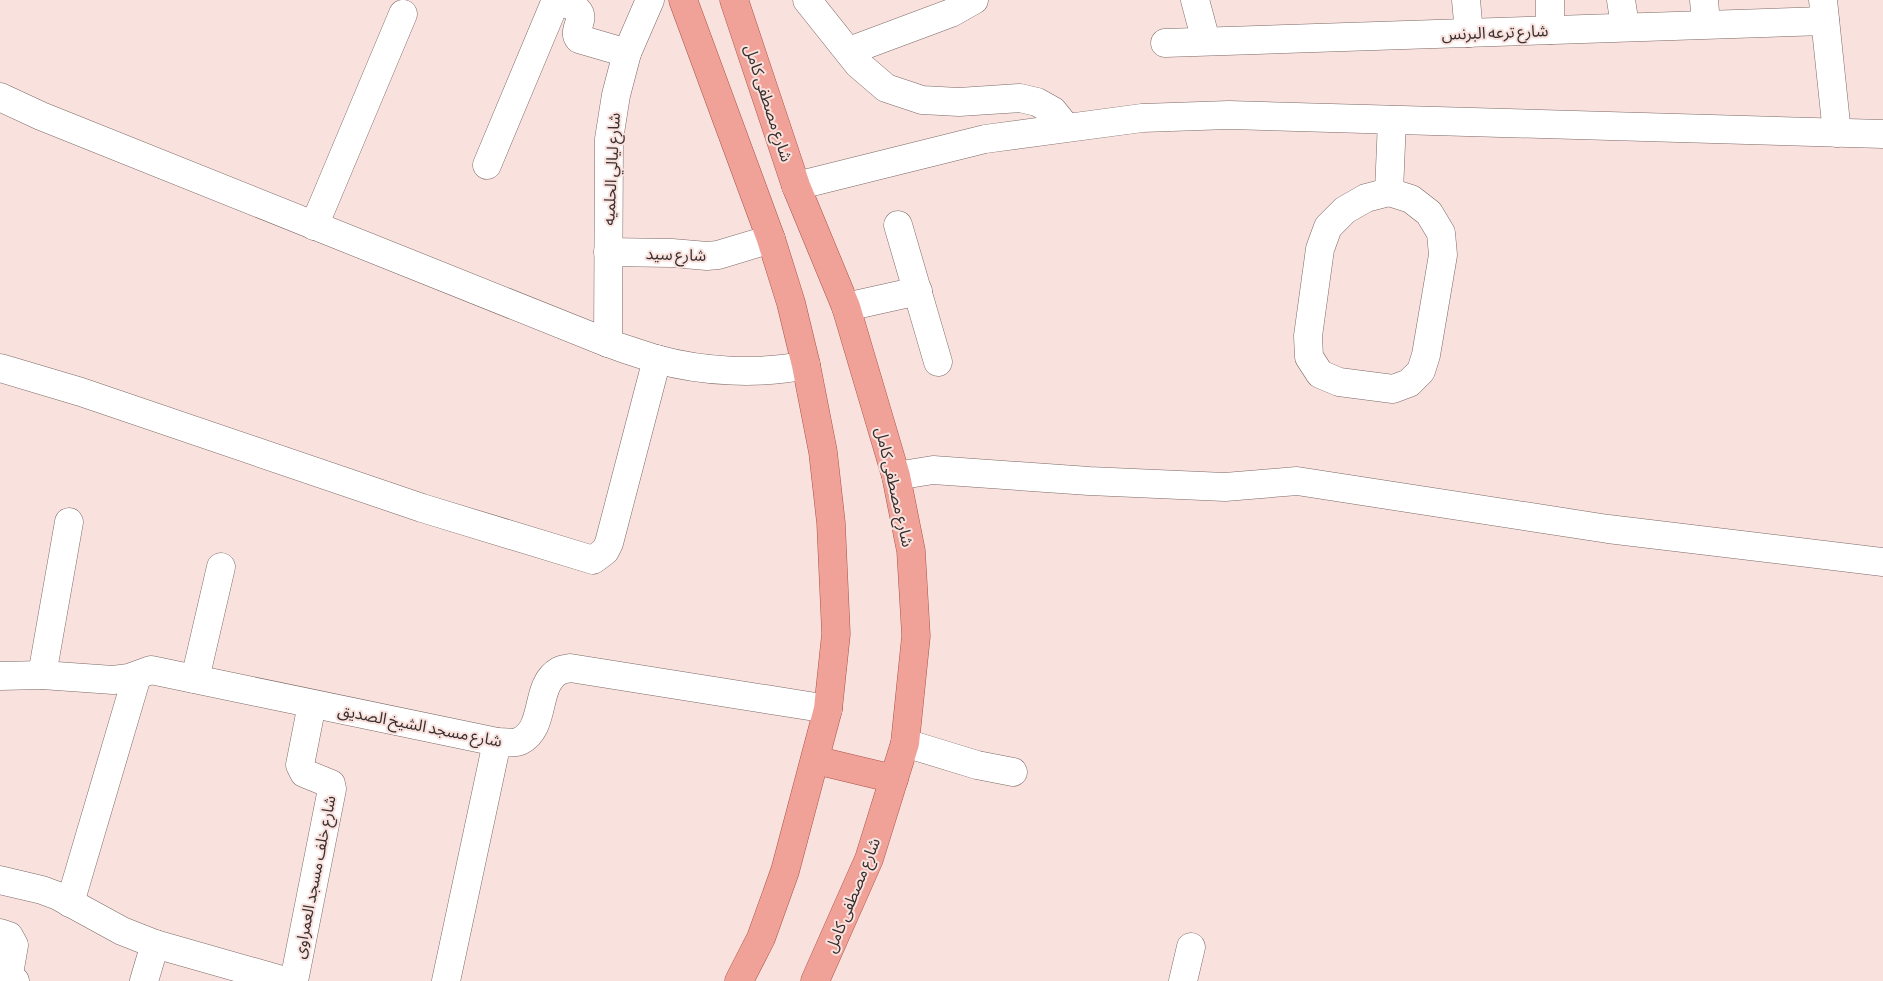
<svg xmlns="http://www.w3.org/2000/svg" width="1883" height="981" font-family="'Sofia Sans Condensed','Noto Sans Arabic',sans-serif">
<rect width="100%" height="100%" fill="#f9e2de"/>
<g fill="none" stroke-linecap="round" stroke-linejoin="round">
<g stroke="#7c6865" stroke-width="29">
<g id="minor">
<path d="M556,0C562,3 571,4 576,9C588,19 571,29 579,39L627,53"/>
<polyline points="807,0 858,64 886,88 922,100 959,102 1020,98 1037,102 1053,111 1066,127"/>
<polyline points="1195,0 1206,41"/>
<polyline points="1466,0 1469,33"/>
<polyline points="1550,0 1550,30"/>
<polyline points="1621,0 1625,26"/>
<polyline points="1704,0 1706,24"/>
<polyline points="1823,0 1837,133"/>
<polyline points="1165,43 1825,21"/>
<polyline points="849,51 951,13 974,0"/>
<path d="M0,97L41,116L608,343C624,349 640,354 656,359C703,372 759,375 806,365"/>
<polyline points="487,165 556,0"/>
<polyline points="796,186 985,139 1142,118 1229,115 1883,134"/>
<polygon points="1389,192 1411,199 1429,213 1441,233 1443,255 1426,355 1421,371 1409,383 1393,389 1339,382 1320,374 1309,357 1308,336 1320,249 1328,227 1345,210 1366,198"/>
<polyline points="1389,192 1392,120"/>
<polyline points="898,225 938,362"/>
<polyline points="314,226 403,14"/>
<polyline points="608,252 672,253 707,256 718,255 771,239"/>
<polyline points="846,307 918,291"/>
<polyline points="608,343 609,139 616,95 627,53 650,0"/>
<polyline points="0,368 81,392 422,508 593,560 605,551 609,543 657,359"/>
<polyline points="896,476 933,470 1089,481 1225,487 1297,481 1608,529 1883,562"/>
<polyline points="42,675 69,522"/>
<path d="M0,676L42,675L113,680L129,678L151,670L497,742C504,742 514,744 520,741C547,728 534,685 559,671C562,669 567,669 570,668L828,709"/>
<polyline points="195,679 221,567"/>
<polyline points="905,743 977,765 1013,772"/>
<polyline points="0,880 42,890 58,896 122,931 155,944 285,981"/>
<polyline points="70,903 137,676"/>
<polyline points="0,933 9,936 14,945 9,974 15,981"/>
<polyline points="144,981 155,944"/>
<polyline points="294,981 332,789 331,784 304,773 300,765 312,704"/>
<polyline points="446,981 497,742"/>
<polyline points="1183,981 1191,947"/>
</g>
</g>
<g stroke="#aa5146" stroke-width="29">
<g id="major">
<polyline points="683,0 771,239 791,303 806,365 823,452 831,523 836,634 828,709 785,871 761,938 739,981"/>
<polyline points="734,0 796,186 846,307 896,476 911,551 916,636 905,743 869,859 815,981"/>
<polyline points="815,760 894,779"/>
</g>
</g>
<use href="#minor" stroke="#fff" stroke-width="28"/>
<use href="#major" stroke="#f1a298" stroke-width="28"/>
</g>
<g text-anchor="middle" stroke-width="4" stroke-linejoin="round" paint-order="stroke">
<g font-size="16" fill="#372e2d" stroke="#f9e2de">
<text transform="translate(1495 32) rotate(-2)" y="6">شارع ترعه البرنس</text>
<text transform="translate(769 103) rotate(72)" y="6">شارع مصطفى كامل</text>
<text transform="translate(611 169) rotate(-87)" y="6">شارع ليالي الحلميه</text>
<text transform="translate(676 254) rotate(2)" y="6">شارع سيد</text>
<text transform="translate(895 487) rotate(77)" y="6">شارع مصطفى كامل</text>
<text transform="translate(420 725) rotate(11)" y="6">شارع مسجد الشيخ الصديق</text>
<text transform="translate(314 877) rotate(-79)" y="6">شارع خلف مسجد العمراوى</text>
<text transform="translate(852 895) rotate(-68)" y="6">شارع مصطفى كامل</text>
</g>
</g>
</svg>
